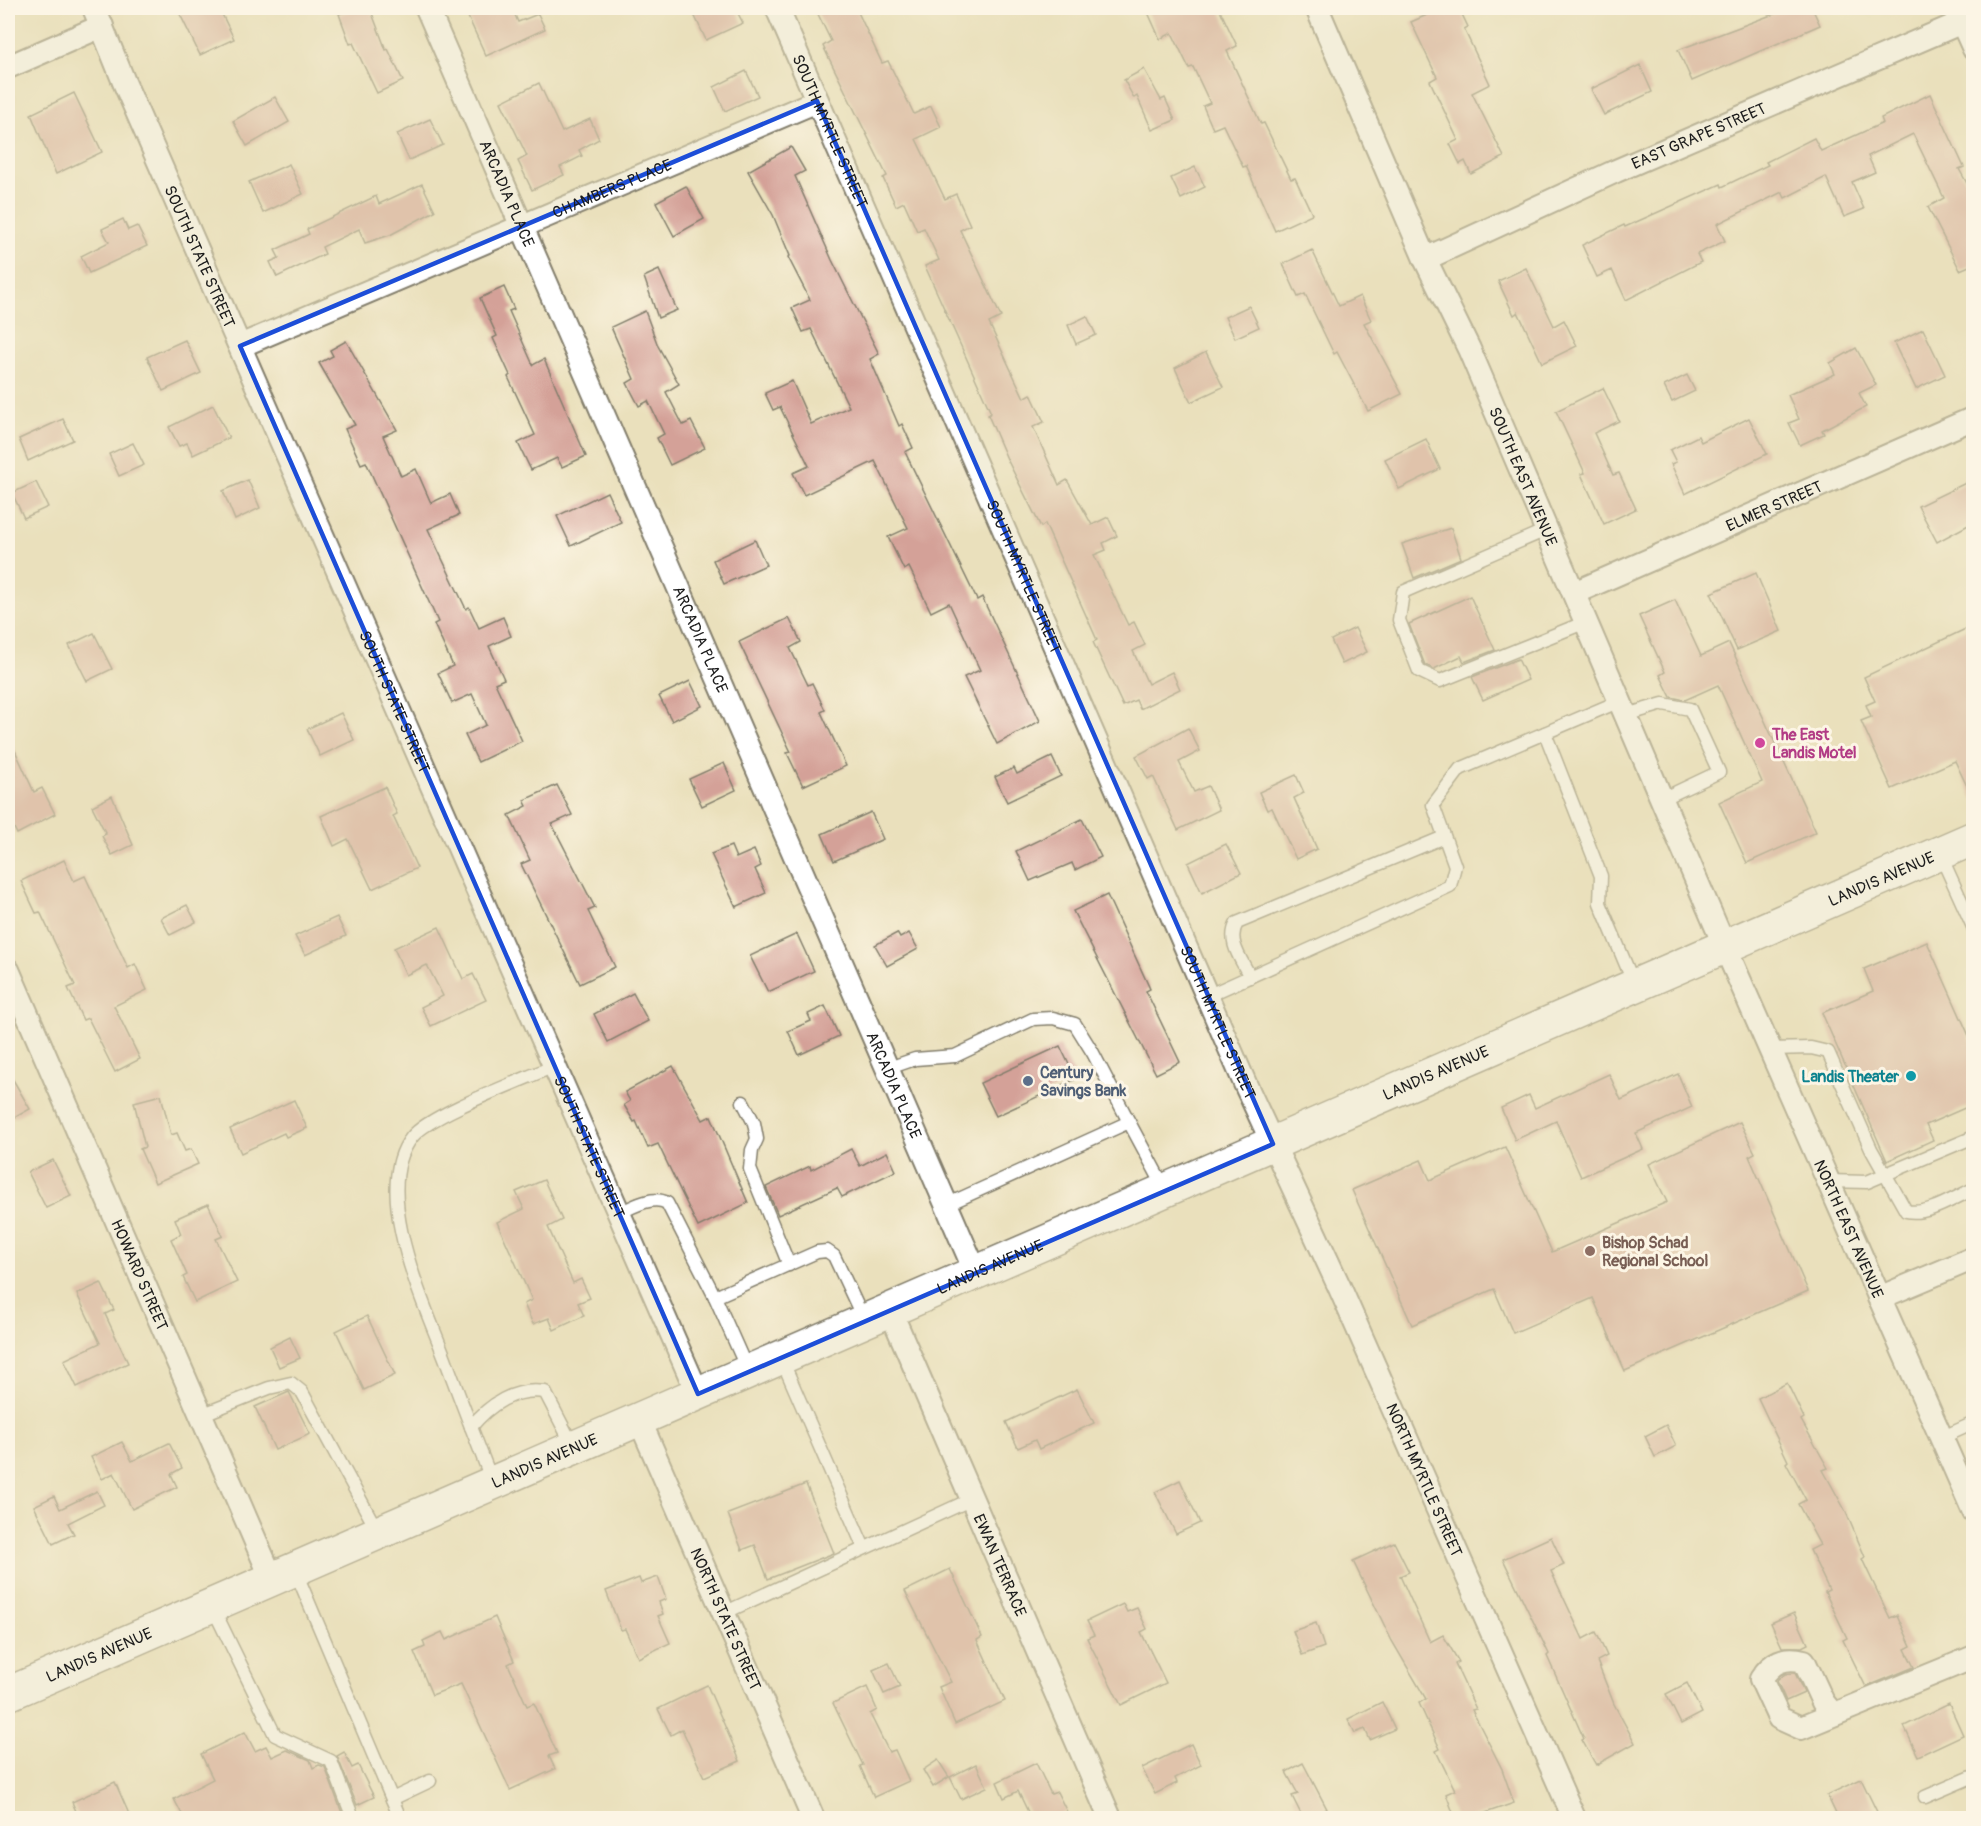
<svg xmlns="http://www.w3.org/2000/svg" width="1981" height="1826" font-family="Pangolin,sans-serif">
<rect width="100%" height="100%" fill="#fcf5e5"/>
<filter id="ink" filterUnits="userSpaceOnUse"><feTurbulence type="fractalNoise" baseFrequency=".0167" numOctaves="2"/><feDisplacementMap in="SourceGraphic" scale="12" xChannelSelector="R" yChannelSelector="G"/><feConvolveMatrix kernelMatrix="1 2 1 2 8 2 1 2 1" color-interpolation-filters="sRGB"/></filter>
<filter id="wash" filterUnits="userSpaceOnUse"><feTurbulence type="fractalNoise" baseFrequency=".008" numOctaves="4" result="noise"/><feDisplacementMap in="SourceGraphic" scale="24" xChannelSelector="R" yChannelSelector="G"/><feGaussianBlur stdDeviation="1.35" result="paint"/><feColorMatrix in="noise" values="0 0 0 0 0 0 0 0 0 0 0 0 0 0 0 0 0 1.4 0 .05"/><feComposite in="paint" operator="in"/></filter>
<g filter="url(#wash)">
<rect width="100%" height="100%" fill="#eae0bc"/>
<g id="blocks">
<g fill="#d4a198">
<polygon points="177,8 219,8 234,39 200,55"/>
<polygon points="356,8 370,8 386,50 388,49 403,81 377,93 353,43 350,44 339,14"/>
<polygon points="464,8 512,8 518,22 538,14 545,29 486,56"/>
<polygon points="691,8 735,8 743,23 706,40"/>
<polygon points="815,8 856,8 882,63 888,61 914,114 931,106 941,127 916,139 945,199 956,194 970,225 960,230 1001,317 989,323 1024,398 1031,394 1044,422 1033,427 1059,485 1067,480 1092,525 1108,517 1117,536 1103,543 1106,550 1094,555 1128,625 1134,622 1145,645 1133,651 1148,684 1172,672 1180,689 1140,709 1136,700 1123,706 1093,642 1097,640 1045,524 1041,527 1007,459 988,415 991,413 925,266 939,260 924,228 917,231 904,202 896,206 883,178 887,176 823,46 831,41"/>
<polygon points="1146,8 1219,8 1237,46 1227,51 1261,124 1264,123 1291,179 1295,178 1312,214 1275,231 1246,166 1243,167 1223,125 1213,129 1203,106 1210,103 1193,67 1189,68 1172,33 1160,39"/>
<polygon points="1443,8 1459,8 1468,27 1464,29 1490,84 1472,93 1504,157 1471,174 1465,161 1460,164 1450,144 1458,140 1430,81 1437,77 1411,22"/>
<polygon points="1790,8 1812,8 1820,25 1692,81 1678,50"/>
<polygon points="1640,65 1652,92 1604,115 1591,89"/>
<polygon points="1144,69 1161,100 1165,98 1175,120 1152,130 1137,96 1134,98 1124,80"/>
<polygon points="746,71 758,96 725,111 714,87"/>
<polygon points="539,83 562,132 590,119 599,139 579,150 582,156 560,167 564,175 532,190 518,161 527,156 501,102"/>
<polygon points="74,93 102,152 56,174 31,114"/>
<polygon points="1930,94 1964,167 1959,169 1974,196 1974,264 1960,270 1928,207 1944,198 1913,134 1868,156 1875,172 1852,182 1864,209 1844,217 1826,177 1785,198 1782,192 1717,224 1725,241 1697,254 1701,262 1626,300 1612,270 1597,277 1582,245 1624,225 1625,227 1721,184 1722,187 1768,165 1766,162 1814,138 1821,151 1883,123 1881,118"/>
<polygon points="275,97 289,122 247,146 233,121"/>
<polygon points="430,119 443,145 409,160 397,134"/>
<polygon points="791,147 805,171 795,176 832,260 879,354 870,359 899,426 902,424 913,448 905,452 977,600 982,597 1040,721 997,744 964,677 980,670 949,603 931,612 909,567 904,570 888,537 908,528 875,461 804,495 793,473 809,466 780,407 773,410 765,393 792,381 811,424 849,407 811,329 803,332 792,308 810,300 788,257 790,256 773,215 748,171"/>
<polygon points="289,164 303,194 263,213 249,182"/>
<polygon points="1195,167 1205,187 1181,199 1171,178"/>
<polygon points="422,184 435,211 390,235 365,243 359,229 322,247 325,254 277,277 270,262 279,258 275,250 309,234 307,229 376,196 379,204"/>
<polygon points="686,186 704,219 674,236 656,202"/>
<polygon points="123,219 128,230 137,226 147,246 89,273 81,256 109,242 102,229"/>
<polygon points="1312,250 1339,306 1360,296 1371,320 1364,323 1402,394 1368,411 1337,352 1334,354 1305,294 1298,297 1283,264"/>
<polygon points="1526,268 1554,326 1564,320 1577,346 1542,363 1518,312 1514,315 1498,281"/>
<polygon points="659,270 677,310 658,318 644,277"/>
<polygon points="504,287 514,309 509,311 533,365 544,359 586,456 562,467 557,458 531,470 518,443 535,435 508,377 510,375 493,338 497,336 480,298"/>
<polygon points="1249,306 1259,327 1235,338 1225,317"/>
<polygon points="645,311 658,346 679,384 666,392 683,425 691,421 705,448 670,465 657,438 664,434 648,401 639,406 627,383 634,379 611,327"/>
<polygon points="1087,316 1096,335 1076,344 1068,325"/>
<polygon points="1923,329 1945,375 1916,389 1894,343"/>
<polygon points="185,340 201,373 163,391 147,357"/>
<polygon points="346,341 397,430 383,436 401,476 416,469 431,503 450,494 459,515 428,529 466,609 469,607 479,628 503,617 511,636 489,646 504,679 495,683 522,741 478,762 465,735 486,725 472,694 452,703 438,673 453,666 434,624 438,622 366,462 361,464 345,429 355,425 319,363 333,356 330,350"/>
<polygon points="1856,348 1876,385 1859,393 1866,407 1822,430 1824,434 1800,445 1789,423 1799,419 1788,395 1835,374 1830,363"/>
<polygon points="1206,352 1223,387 1191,402 1175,368"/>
<polygon points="1687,375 1695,391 1672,402 1664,386"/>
<polygon points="1603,388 1619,421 1594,433 1613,475 1619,473 1636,509 1604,524 1581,474 1585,473 1556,411"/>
<polygon points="213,405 229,438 193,455 187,443 179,446 169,427"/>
<polygon points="1749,418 1767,454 1685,494 1671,464 1676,462 1670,450 1698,436 1701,442"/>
<polygon points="63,419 73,440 28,461 19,439"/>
<polygon points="1426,439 1440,469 1399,489 1385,459"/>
<polygon points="133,443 144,465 119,476 109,454"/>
<polygon points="1974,479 1974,522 1937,542 1918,506"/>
<polygon points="248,480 260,508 235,520 223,491"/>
<polygon points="36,482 48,507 24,518 12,493"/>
<polygon points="607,492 621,522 571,546 557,516"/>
<polygon points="1451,528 1461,558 1414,578 1402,544"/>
<polygon points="755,540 766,565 724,584 713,560"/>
<polygon points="1756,573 1781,631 1737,650 1711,593"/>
<polygon points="1470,596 1495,650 1464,662 1461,656 1434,669 1425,665 1409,624"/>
<polygon points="1675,600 1701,656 1729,643 1816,832 1747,863 1719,802 1762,782 1718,685 1685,700 1671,697 1660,675 1665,672 1639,616"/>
<polygon points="789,618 801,642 790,648 808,685 812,683 825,710 821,712 846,766 803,786 787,753 791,752 739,642"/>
<polygon points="1974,625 1974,801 1955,761 1892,789 1861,721 1871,717 1866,705 1875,701 1864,677"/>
<polygon points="1355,628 1367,652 1342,664 1331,640"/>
<polygon points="94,633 112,669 87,681 69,645"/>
<polygon points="1518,659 1528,680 1483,700 1472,677"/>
<polygon points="690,681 702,706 672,721 659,696"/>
<polygon points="341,713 354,740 320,756 307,729"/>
<polygon points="1188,728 1200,751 1179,762 1194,792 1208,786 1219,810 1178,830 1153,776 1148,779 1136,756"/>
<polygon points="8,735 34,792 42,788 55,814 17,834 8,815"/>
<polygon points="1052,757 1061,776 1007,802 995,777 1014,768 1017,774"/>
<polygon points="724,763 736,790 702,806 689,779"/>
<polygon points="1296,775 1304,793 1294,798 1317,849 1296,859 1272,808 1267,810 1259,792"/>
<polygon points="557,785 572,815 552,824 595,908 588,911 615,967 580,984 521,864 530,860 509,815 527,806 524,800"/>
<polygon points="385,787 397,814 393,816 417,868 372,889 348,839 334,846 321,816"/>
<polygon points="112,796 133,845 112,855 102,836 106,834 92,806"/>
<polygon points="871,812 883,839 834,861 822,834"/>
<polygon points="1082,819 1101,857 1075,870 1072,863 1030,881 1016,851"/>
<polygon points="1226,844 1241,873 1202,893 1188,863"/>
<polygon points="731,846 736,858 754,850 761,866 755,869 766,893 736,907 711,854"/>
<polygon points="64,860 74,881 85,876 128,968 135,964 147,990 114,1006 140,1059 115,1072 88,1018 83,1020 68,988 75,985 40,912 36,913 21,881"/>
<polygon points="1107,895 1150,989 1146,991 1180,1062 1156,1074 1073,911"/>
<polygon points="187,905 196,922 170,935 161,918"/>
<polygon points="337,917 346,936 305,955 295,936"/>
<polygon points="439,927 463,979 473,974 486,1000 431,1026 421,1007 443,996 427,965 406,975 394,948"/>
<polygon points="897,933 900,938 909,933 918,949 887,966 875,945"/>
<polygon points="797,934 814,971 768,992 750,956"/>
<polygon points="1927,942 1974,1047 1974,1104 1926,1125 1933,1140 1887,1161 1822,1013 1873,991 1864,969"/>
<polygon points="633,993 648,1021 608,1042 594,1014"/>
<polygon points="825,1006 839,1036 799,1055 788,1031 811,1021 808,1014"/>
<polygon points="1060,1046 1076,1079 996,1116 980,1083"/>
<polygon points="673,1066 703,1120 711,1116 748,1203 698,1227 658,1144 648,1148 636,1121 634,1122 624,1105 630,1101 625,1092"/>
<polygon points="8,1071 30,1109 14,1118 8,1107"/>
<polygon points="1609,1074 1621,1100 1678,1074 1692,1107 1636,1133 1643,1149 1581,1177 1556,1121 1515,1140 1501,1108 1529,1095 1535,1108"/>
<polygon points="161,1095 171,1135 177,1133 185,1151 191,1149 198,1164 155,1183 140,1149 145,1147 134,1102"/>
<polygon points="294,1100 307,1128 286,1137 284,1133 241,1153 230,1129"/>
<polygon points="1740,1122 1755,1153 1749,1156 1808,1291 1625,1371 1593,1298 1513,1333 1494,1289 1412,1325 1352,1190 1421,1160 1430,1180 1505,1147 1552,1252 1667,1202 1649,1164"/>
<polygon points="851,1149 860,1166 887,1152 896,1171 842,1197 837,1188 778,1215 766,1187 810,1166 811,1170"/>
<polygon points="53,1160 71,1196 46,1208 28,1172"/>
<polygon points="544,1180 562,1220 548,1227 573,1283 581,1279 590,1298 578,1303 584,1316 554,1330 549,1318 533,1324 524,1304 532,1300 497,1222 524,1209 516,1192"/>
<polygon points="208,1204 223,1236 216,1239 237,1282 195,1302 183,1277 187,1275 171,1239 181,1234 175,1219"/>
<polygon points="101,1283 114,1310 105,1314 128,1363 77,1387 64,1360 100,1343 77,1294"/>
<polygon points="367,1316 395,1375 364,1390 336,1331"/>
<polygon points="290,1337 300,1358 279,1367 270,1347"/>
<polygon points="1787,1383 1804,1418 1801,1420 1828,1468 1823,1470 1845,1510 1865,1557 1862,1559 1890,1618 1897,1615 1911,1646 1905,1649 1914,1667 1866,1687 1843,1640 1847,1638 1825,1592 1829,1590 1810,1550 1820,1545 1798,1504 1806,1500 1786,1463 1788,1461 1758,1398"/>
<polygon points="1077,1389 1094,1423 1039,1449 1035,1440 1018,1448 1006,1422"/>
<polygon points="289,1392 310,1434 275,1450 255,1407"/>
<polygon points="1666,1425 1676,1446 1655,1457 1645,1436"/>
<polygon points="122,1442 132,1461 169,1443 182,1468 171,1474 177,1487 132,1509 114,1473 102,1479 91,1457"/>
<polygon points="1180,1480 1200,1523 1176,1534 1155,1492"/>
<polygon points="806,1484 834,1553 768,1579 755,1545 742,1550 728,1514"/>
<polygon points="97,1491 104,1505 68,1523 74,1534 53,1544 34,1506 54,1496 60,1509"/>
<polygon points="1551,1537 1564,1565 1551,1571 1583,1639 1596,1632 1607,1656 1597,1661 1614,1704 1635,1743 1596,1765 1582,1740 1584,1739 1547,1656 1549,1654 1503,1559"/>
<polygon points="1394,1542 1409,1572 1400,1576 1430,1642 1443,1635 1459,1662 1455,1664 1476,1709 1472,1710 1502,1769 1514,1803 1471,1818 1455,1818 1446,1794 1455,1790 1436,1751 1440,1749 1419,1703 1426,1699 1392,1641 1353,1561"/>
<polygon points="950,1569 982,1637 977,1640 1005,1701 955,1724 939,1687 951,1682 905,1591"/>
<polygon points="658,1577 666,1599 659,1602 663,1614 658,1616 670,1643 638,1658 625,1629 621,1630 606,1591 639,1578 641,1583"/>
<polygon points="1123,1604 1127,1612 1137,1608 1147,1629 1141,1632 1166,1683 1121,1705 1087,1638 1094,1635 1087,1621"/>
<polygon points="1794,1613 1808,1644 1802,1647 1782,1647 1771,1623"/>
<polygon points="495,1617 514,1661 508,1664 527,1706 534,1703 557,1753 549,1756 555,1769 510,1790 461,1684 432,1695 414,1652 425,1647 423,1641 442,1632 446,1640"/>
<polygon points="1316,1623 1324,1647 1302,1655 1293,1631"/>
<polygon points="889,1663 900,1687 884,1694 873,1670"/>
<polygon points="1795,1673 1804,1693 1786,1701 1777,1681 1785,1674"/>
<polygon points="1687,1683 1702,1713 1681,1724 1666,1694"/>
<polygon points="707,1685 740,1761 704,1777 682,1729 671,1735 658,1709"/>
<polygon points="867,1687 877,1710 870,1714 889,1752 895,1750 909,1781 874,1797 860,1766 863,1765 833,1703"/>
<polygon points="1382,1702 1395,1729 1370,1740 1365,1729 1355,1733 1348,1719"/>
<polygon points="1949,1704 1963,1735 1918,1756 1904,1726"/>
<polygon points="245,1732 255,1751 266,1746 272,1757 287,1750 310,1760 313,1768 319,1765 325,1767 342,1813 331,1818 184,1818 174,1799 213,1779 201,1754"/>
<polygon points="1191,1744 1201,1765 1175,1778 1177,1783 1155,1794 1142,1768"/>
<polygon points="344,1752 352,1768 358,1765 374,1797 357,1805 337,1756"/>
<polygon points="938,1760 949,1777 933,1787 923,1770"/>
<polygon points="1036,1763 1051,1794 1057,1792 1067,1812 1053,1818 1031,1818 1018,1791 1004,1798 997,1782"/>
<polygon points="1303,1763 1327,1809 1306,1818 1303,1818 1292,1796 1298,1794 1286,1772"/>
<polygon points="976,1764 987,1787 961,1799 950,1777"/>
<polygon points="1861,1779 1880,1818 1838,1818 1827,1795"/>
<polygon points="115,1782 129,1814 120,1818 79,1818 72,1802"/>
</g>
</g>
</g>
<g filter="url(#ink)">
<use href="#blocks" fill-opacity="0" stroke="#837e6c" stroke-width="1.5"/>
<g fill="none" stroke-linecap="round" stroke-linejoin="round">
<g stroke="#837e6c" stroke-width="15">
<g id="service">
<polyline points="1546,530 1403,592 1399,620 1419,671 1440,681 1586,622"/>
<polyline points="1626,715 1663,704 1690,709 1719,772 1662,799"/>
<polyline points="1545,733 1601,876 1600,903 1634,984"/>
<polyline points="1940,854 1974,929"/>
<path d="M1250,977C1242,960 1226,941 1237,923L1444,837"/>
<polyline points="1207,996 1450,886 1455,866 1433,805 1460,769 1620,701"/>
<path d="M1770,1049L1811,1048L1828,1052L1871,1149L1906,1211C1928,1216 1953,1198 1974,1189"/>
<polyline points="886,1069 915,1059 955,1056 1033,1019 1053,1018 1075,1024 1093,1053 1129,1122"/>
<polyline points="743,1102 754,1123 757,1139 752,1150 750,1169 789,1265"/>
<polyline points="1828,1181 1867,1182 1974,1137"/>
<polyline points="946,1205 1129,1122 1165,1189"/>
<path d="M619,1213C633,1207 652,1195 667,1203L715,1297"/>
<polyline points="782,1360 864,1548"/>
<polyline points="747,1369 715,1297 817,1252 827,1251 834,1256 864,1320"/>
<polyline points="201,1415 269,1388 291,1383 302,1392 378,1532"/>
<path d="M471,1427C489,1405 515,1387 545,1392L573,1446"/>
<polyline points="1941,1438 1974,1423"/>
<path d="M492,1481C476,1440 460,1399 445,1358C424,1303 370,1190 412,1137C430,1114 523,1080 554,1066"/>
<polyline points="295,1570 400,1818"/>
<polyline points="212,1606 275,1735 331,1761 353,1818"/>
<polyline points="724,1613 972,1499"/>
<polyline points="1925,1797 1974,1776"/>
<polyline points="392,1799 430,1781"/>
</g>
</g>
<g stroke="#837e6c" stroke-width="26">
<g id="minor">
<path id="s1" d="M94,8L124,82L698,1394"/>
<path id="s2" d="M427,8L976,1273"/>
<path id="s3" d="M777,8L1247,1088L1339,1286L1574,1818"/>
<path id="s4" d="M1317,8L1425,259L1469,349L1725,947L1974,1512"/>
<polyline points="1956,9 1974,49"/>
<polyline points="8,67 102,26"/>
<path id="s5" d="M1425,259L1616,171L1974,17"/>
<path id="s6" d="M240,346L817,101"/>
<path id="s7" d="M1574,593L1974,418"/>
<path id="s8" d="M8,970L272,1579"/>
<polyline points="1879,1298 1974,1258"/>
<path id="s9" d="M890,1310L1110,1818"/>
<path id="s10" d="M639,1419L813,1818"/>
<path d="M1832,1713L1823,1702L1804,1661C1784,1656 1772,1662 1761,1679L1779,1718L1801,1728L1974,1657"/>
</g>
</g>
<g stroke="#837e6c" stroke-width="36">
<g id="primary">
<path id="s11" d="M8,1694L1974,838"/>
</g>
</g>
<use href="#service" stroke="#fff" stroke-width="12"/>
<use href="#minor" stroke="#fff" stroke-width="22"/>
<use href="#primary" stroke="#fff" stroke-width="33"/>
</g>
</g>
<path d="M0 0H1981V1826H0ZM817,101L1273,1144L698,1394L240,346Z" fill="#eae0bc" fill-opacity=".55" fill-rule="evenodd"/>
<path fill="none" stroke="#1d4ed8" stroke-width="4.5" stroke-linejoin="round" d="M817,101L1273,1144L698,1394L240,346Z"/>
<circle fill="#d1479c" stroke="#fcf5e5" stroke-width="2" cx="1760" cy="743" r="6"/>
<circle fill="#0f9aa8" stroke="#fcf5e5" stroke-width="2" cx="1911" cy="1076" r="6"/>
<circle fill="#5c6f8a" stroke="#fcf5e5" stroke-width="2" cx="1028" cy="1081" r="6"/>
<circle fill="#8d6e63" stroke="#fcf5e5" stroke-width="2" cx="1590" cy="1251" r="6"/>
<g text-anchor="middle" stroke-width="6" stroke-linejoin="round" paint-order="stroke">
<g font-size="16" fill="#1c1c1c" stroke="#fcf5e5">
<text dy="6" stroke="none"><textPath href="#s3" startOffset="134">SOUTH MYRTLE STREET</textPath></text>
<text dy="6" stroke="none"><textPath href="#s5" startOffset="300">EAST GRAPE STREET</textPath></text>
<text dy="6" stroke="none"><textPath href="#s6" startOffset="404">CHAMBERS PLACE</textPath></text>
<text dy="6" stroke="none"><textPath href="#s2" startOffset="202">ARCADIA PLACE</textPath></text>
<text dy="6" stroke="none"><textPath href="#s1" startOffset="270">SOUTH STATE STREET</textPath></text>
<text dy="6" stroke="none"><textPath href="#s4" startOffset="512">SOUTH EAST AVENUE</textPath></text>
<text dy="6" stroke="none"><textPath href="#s7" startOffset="218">ELMER STREET</textPath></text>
<text dy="6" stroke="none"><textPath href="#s3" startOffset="620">SOUTH MYRTLE STREET</textPath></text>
<text dy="6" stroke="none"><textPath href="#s2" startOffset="688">ARCADIA PLACE</textPath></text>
<text dy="6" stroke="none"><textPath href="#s1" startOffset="756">SOUTH STATE STREET</textPath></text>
<text dy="6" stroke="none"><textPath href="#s11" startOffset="2043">LANDIS AVENUE</textPath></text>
<text dy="6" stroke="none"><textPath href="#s3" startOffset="1106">SOUTH MYRTLE STREET</textPath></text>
<text dy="6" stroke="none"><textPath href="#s11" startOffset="1557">LANDIS AVENUE</textPath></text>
<text dy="6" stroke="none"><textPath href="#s2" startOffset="1174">ARCADIA PLACE</textPath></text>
<text dy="6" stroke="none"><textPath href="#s1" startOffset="1242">SOUTH STATE STREET</textPath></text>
<text dy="6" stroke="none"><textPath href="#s4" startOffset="1332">NORTH EAST AVENUE</textPath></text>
<text dy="6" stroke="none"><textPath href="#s11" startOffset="1071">LANDIS AVENUE</textPath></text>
<text dy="6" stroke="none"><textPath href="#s8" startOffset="332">HOWARD STREET</textPath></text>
<text dy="6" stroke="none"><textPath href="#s11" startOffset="585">LANDIS AVENUE</textPath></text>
<text dy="6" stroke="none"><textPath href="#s3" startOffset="1608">NORTH MYRTLE STREET</textPath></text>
<text dy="6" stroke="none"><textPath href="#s9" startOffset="278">EWAN TERRACE</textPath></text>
<text dy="6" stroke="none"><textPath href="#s10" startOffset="218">NORTH STATE STREET</textPath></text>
<text dy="6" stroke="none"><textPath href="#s11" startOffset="99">LANDIS AVENUE</textPath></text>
</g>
<g font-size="16" font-weight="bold" fill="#b23c85" stroke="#fcf5e5" text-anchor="start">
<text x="1772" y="740">The East<tspan x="1772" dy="18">Landis Motel</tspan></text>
</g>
<g font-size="16" font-weight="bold" fill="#4e5e75" stroke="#fcf5e5" text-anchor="start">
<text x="1040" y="1078">Century<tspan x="1040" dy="18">Savings Bank</tspan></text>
</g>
<g font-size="16" font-weight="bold" fill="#0d838f" stroke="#fcf5e5" text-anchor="end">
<text x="1899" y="1082">Landis Theater</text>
</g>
<g font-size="16" font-weight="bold" fill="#785e54" stroke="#fcf5e5" text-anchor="start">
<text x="1602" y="1248">Bishop Schad<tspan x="1602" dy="18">Regional School</tspan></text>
</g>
</g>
<rect width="1981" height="1826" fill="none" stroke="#fcf5e5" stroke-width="30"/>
</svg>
